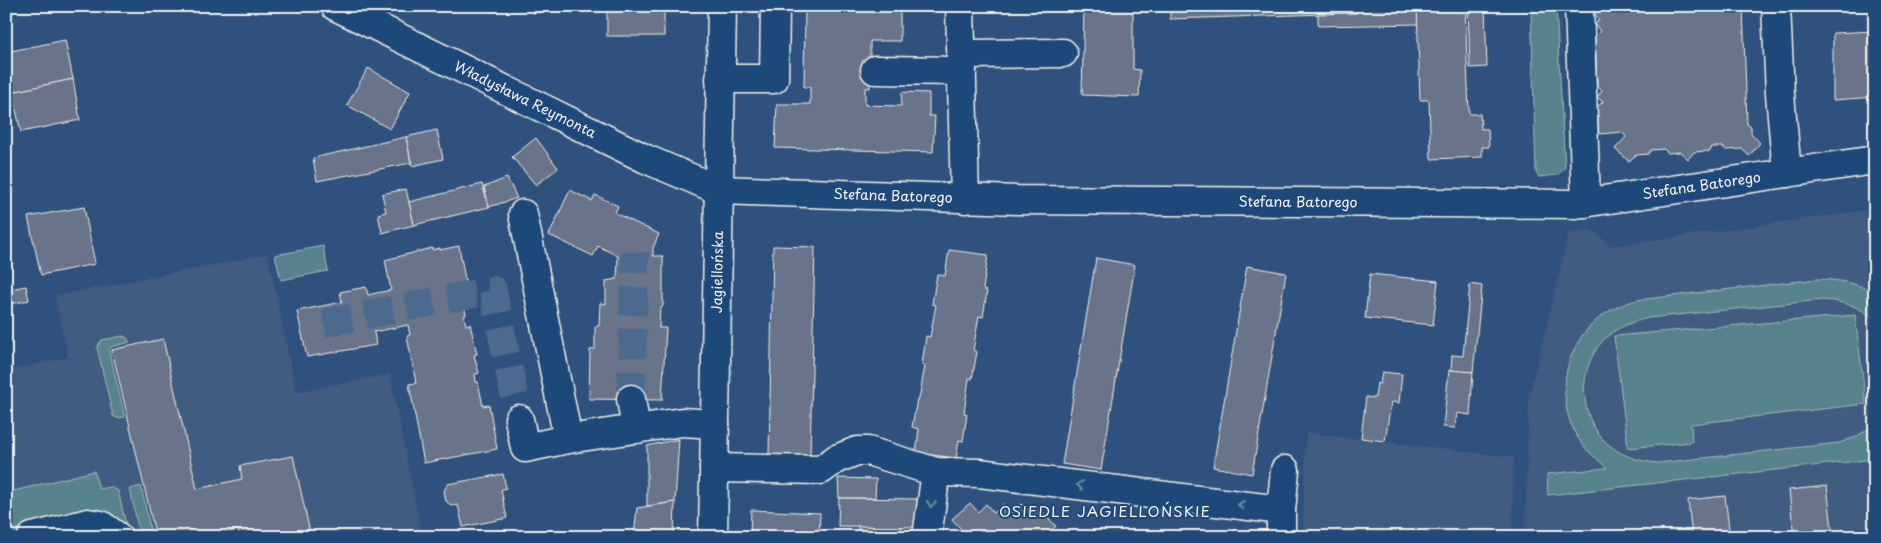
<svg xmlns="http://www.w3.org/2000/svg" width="1881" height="543" font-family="'Playpen Sans',sans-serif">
<rect width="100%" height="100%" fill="#2e527d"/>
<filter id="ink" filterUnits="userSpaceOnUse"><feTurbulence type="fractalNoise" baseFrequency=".02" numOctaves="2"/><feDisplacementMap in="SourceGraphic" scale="10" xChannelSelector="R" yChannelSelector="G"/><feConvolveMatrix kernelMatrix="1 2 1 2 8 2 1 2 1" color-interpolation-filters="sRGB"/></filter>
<g filter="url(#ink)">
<g fill="#405c81">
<polygon points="1875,209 1875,537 1525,537 1529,398 1569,233 1591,229 1611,246"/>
<polygon points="268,254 296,392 390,374 422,537 6,537 6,371 68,357 55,296"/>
<polygon points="1306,433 1514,457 1512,537 1303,537"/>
</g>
<g fill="#56838c" stroke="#a5baba">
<polygon points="1531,6 1556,6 1565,168 1557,175 1539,177 1536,173"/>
<polygon points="323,246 328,271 281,280 275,255"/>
<path d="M1817,279C1837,280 1858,282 1875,294V320C1860,306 1842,301 1822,300L1648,318C1637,321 1626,324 1616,330C1577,354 1574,415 1608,444C1623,457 1639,461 1658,463L1839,443L1856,437L1875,424V459L1548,495L1547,474L1607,468C1598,459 1587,452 1580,441C1553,401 1563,344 1602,316C1612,308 1624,304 1637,300Z"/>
<polygon points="1855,315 1866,404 1691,424 1692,442 1628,448 1614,336"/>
<polygon points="123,336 127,338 130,342 111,347 109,350 125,417 118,418 113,416 97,347 102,340"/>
<polygon points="94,471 99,489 111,487 118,491 127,528 82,516 6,534 6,493"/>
<polygon points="141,486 152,537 140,537 139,532 130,489"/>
</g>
<g fill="#697389" stroke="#f4f1e8">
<polygon points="532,6 559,6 559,9 533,13"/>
<rect x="607" y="6" width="57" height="30"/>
<polygon points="805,6 900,6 900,41 870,41 870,88 865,88 865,105 901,106 902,92 929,93 929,116 935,116 933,152 775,148 777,104 810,104 810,87 804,87"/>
<polygon points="1084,6 1133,6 1133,69 1140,70 1139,97 1082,95"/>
<polygon points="1170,6 1357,6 1357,13 1170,19"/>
<polygon points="1357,6 1417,6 1418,24 1318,26 1318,14 1357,13"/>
<polygon points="1417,6 1465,6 1469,114 1480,114 1481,129 1488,129 1489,147 1482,147 1482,157 1431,159 1429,100 1420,100"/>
<polygon points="1468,6 1485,6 1487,67 1470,68"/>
<polygon points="1594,6 1743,6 1747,124 1751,127 1751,133 1760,143 1749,156 1742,149 1726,150 1723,147 1712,147 1710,151 1694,152 1688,159 1680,152 1668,153 1664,149 1651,150 1648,154 1636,155 1629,161 1615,149 1626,137 1622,132 1599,134 1597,107 1603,102 1597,97 1602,91 1597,85 1595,36 1600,31 1595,25 1599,19 1594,13"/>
<polygon points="1875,31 1875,97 1833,100 1833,33"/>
<polygon points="65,40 73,79 12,92 6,67 6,52"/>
<polygon points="368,68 410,92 390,129 347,105"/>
<polygon points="73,79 80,120 21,132 12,92"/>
<polygon points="437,130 443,159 412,166 406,137"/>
<polygon points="406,137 411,163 317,181 313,158"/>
<polygon points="536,138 558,168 536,185 512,157"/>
<polygon points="507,178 517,198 489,207 484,187"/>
<polygon points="482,184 489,207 414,225 409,202"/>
<polygon points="406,189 414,225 382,233 378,214 386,212 382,194"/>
<polygon points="570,190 592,201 595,195 618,206 615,213 659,234 653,248 653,256 663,256 663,306 660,309 659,328 666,328 662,400 589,399 590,350 595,349 595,326 599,326 600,303 606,304 606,281 617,279 618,256 598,246 593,256 549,235"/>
<polygon points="84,207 95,264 41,275 28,217"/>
<polygon points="459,246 467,290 462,291 466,315 464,316 466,325 470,324 477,354 474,355 479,373 475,374 476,382 478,382 483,406 489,405 497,449 424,463 409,384 416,383 407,336 410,335 408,325 374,332 376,345 307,357 297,311 342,302 340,292 345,291 366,287 368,295 391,290 385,260 432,248 433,250 440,248 440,250"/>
<polygon points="773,246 815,247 810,455 769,455"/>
<polygon points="949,250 988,255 983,289 987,291 983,317 979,316 973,350 977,352 972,379 969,378 964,413 967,414 963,441 959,440 956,458 916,453 919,429 912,427 917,399 919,399 925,366 922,365 926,336 930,337 936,305 932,304 937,274 945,276"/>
<polygon points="1096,258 1135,265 1101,470 1062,464"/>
<polygon points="1247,266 1286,273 1252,474 1213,467"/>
<polygon points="1370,274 1438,281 1433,325 1365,318"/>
<polygon points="1470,284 1482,286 1473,372 1451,370 1452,355 1463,356"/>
<polygon points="26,286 29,300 6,305 6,290"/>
<polygon points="163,339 197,489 242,479 240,466 293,456 311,537 240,537 238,530 208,537 156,537 112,350"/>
<polygon points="1449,370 1473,372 1470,415 1457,413 1455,428 1443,427"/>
<polygon points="1382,372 1402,374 1399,403 1391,402 1385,441 1361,438 1366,397 1375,398 1377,383 1380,384"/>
<polygon points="679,439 675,502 647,506 647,446"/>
<polygon points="503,474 506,488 501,490 507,518 463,527 458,505 452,506 446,501 444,491 448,484"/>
<polygon points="838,478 876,479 875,498 839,498"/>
<polygon points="1827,486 1833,537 1794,537 1789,490"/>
<polygon points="1725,496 1730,537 1692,537 1688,500"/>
<polygon points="839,498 918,499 918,527 838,526"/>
<polygon points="675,502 674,537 634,537 637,508"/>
<polygon points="970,503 978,512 986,504 994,513 1003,504 1011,513 1021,504 1029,511 1036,505 1056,526 1044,537 968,537 952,519"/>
<polygon points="751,510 820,513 819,537 750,537"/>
<polygon points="858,526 902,527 902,537 858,537"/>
</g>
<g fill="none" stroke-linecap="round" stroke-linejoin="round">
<g stroke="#4c6a8d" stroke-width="28" stroke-dasharray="28 14" stroke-linecap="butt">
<polyline points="324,323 493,290 519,419"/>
<polyline points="631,399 635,252"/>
</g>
<g stroke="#f4f1e8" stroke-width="31">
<g id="minor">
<path id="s1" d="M335,6L646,159L719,190L1018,200L1576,204L1875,160"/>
<polyline points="960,6 965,199"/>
<polyline points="1579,6 1586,203"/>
<polyline points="1776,6 1780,94 1787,173"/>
<polyline points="962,54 1063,53"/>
<polyline points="875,70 962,71"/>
<polyline points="720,79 774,79 775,6"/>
<polyline points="523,214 568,439 682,422 715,424"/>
<polyline points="631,399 636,429"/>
<polyline points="519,419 525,448 568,439"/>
<polyline points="714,468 821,470 836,459 857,451 868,451 936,472 979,473 1281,510 1281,537"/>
<polyline points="1281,510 1285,470"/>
<polyline points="32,537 88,523 101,525 118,537"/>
<path id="s2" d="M713,537L722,6"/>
<polyline points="927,537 936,472"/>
</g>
</g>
<use href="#minor" stroke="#1f4a7a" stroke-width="28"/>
</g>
<defs><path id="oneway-chevron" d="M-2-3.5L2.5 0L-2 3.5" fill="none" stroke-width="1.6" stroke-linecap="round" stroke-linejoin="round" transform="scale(1.25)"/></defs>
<g stroke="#748da6">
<use href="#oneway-chevron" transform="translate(1080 485) rotate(-173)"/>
<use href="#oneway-chevron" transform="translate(931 504) rotate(98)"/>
<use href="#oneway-chevron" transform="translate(1241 505) rotate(-173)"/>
</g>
</g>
<g text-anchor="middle" stroke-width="4" stroke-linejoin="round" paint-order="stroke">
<g font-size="14" fill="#f4f1e8" stroke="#1f4a7a">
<text dy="5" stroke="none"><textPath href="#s1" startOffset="212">Władysława Reymonta</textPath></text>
<text dy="5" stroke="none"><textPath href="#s1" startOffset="1410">Stefana Batorego</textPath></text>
<text dy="5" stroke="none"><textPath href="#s1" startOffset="600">Stefana Batorego</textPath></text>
<text dy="5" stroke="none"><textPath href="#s1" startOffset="1005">Stefana Batorego</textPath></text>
<text dy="5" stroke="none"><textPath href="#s2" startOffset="265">Jagiellońska</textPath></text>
</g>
<g font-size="15" letter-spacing="1" fill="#f4f1e8" stroke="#1f4a7a">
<text x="1105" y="517">OSIEDLE JAGIELLOŃSKIE</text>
</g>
</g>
<rect width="1881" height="543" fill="none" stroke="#1f4a7a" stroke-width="25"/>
<rect x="12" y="12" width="1856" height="518" fill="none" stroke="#f4f1e8" stroke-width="2" filter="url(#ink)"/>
</svg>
